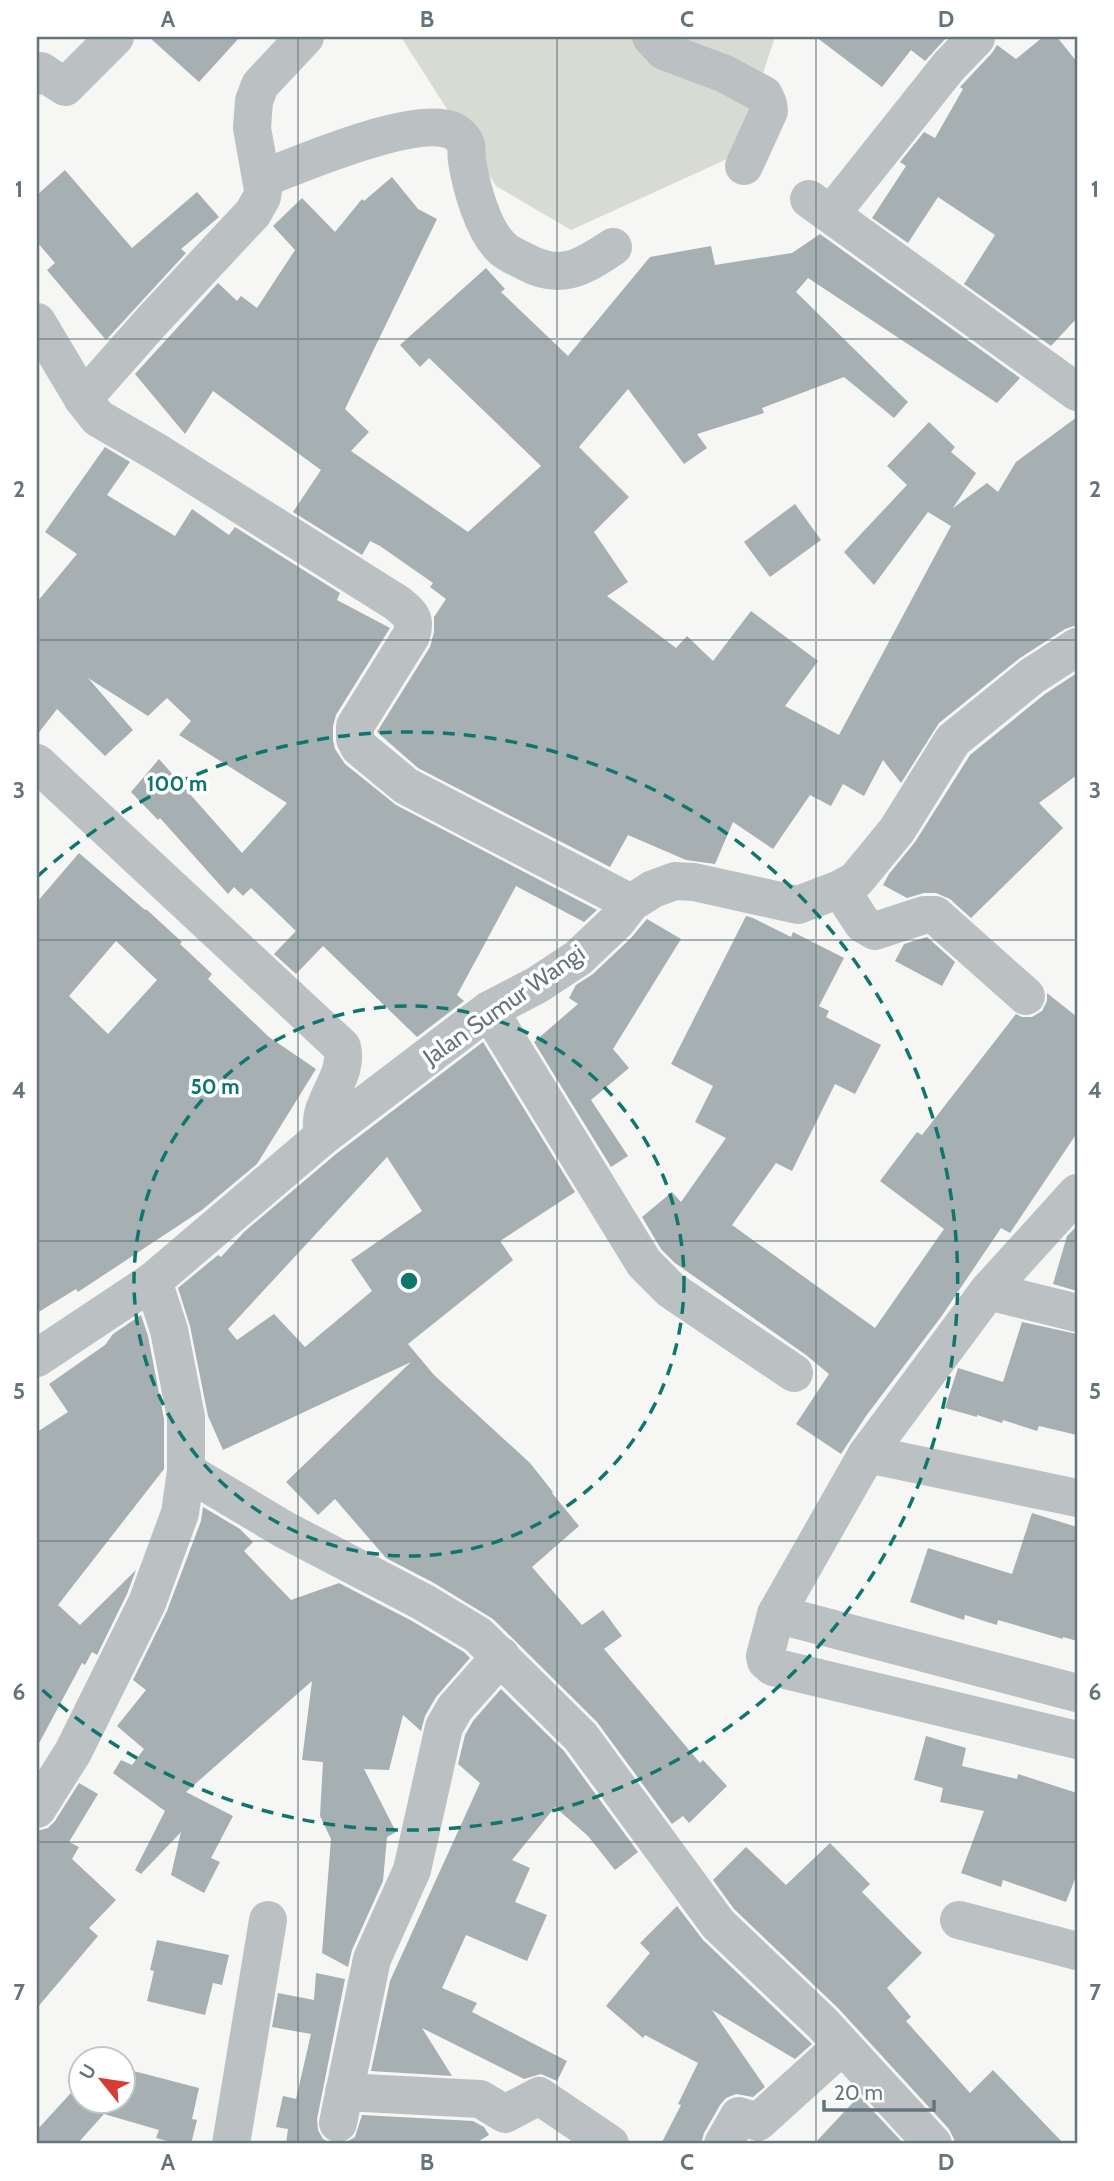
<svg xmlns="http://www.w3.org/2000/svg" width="1114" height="2181" font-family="Cabin,sans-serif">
<rect width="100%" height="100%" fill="#f6f6f4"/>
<polygon fill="#d7dbd3" points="401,37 775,37 736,155 571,230 496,186"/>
<g fill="#a6afb2" fill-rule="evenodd">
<polygon points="149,37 240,37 199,82"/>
<polygon points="816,37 947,37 925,61 911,50 882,87"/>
<polygon points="1043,37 1057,37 1077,62 1077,318 1051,346 964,284 995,235 938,197 908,243 872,218 906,166 900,162 924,132 935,138 963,89 960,87 992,53 997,45 1016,59"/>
<polygon points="65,170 132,248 197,192 219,217 181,249 186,253 106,340 47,270 55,263 37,242 37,195"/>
<polygon points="392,177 418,209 437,219 345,409 369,432 351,451 468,532 541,466 429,358 420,367 400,345 486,268 505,289 501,292 568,356 650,257 711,246 715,265 792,253 820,234 1020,378 997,403 808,278 796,292 908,402 894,418 844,377 762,408 764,413 697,434 707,448 684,464 628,389 579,447 629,497 594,532 628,582 607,596 676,648 687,636 713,661 751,611 818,661 785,706 839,735 951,526 928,512 874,585 844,552 907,485 887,466 929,422 955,447 951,452 976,473 953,508 987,483 998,492 1016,462 1077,417 1077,625 1065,629 1020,658 939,723 901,783 883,760 864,796 843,784 831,806 810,795 773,849 733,822 715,864 686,860 628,835 610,867 418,768 377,732 430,647 434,632 434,617 446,599 430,587 433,583 380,546 370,541 362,555 293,512 321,470 213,391 185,434 135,374 218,283 237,301 241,296 257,308 295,250 273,226 302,198 335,232 362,199 364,201"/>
<polygon points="105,447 130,462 107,495 175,536 192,509 229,535 235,527 340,593 337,600 390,628 336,715 333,726 333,740 335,749 345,764 396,805 597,910 584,922 516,886 457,995 464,1001 417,1037 323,946 296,974 274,954 296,931 251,888 243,896 234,887 228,894 160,818 158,820 131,792 159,759 242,853 287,803 179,735 191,721 167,698 148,716 88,678 133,730 105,756 57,709 37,735 37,602 77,554 45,532"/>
<polygon points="795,504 821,540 770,577 744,542"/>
<polygon points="1077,673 1077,775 1039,803 1063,828 971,918 950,899 936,893 924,893 907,898 883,885 889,874 915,842 970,755 1045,694"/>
<path d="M79,853L145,910L146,909L182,942L180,944L212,974L208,979L269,1037L316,1069L257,1164L202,1210L78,1292L76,1289L37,1313V902ZM116,941L157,980L108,1034L69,996Z"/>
<polygon points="746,916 753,918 791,937 793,932 844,958 819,1006 829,1011 826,1017 881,1045 855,1094 835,1084 792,1171 776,1163 732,1225 875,1328 944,1229 880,1181 917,1132 922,1135 1016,1014 1022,1017 1032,1017 1042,1011 1047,1001 1047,993 1077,1017 1077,1133 1010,1233 1001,1228 941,1317 866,1416 841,1454 796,1424 829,1374 806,1355 675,1263 661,1249 642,1217 672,1192 681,1202 726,1138 695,1122 713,1086 671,1064"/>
<polygon points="647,919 681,939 613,1049 629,1068 591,1100 628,1156 611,1167 534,1042 578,1004 569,998 576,985 593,974 631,938"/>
<polygon points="927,937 955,962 942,986 895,961 904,944"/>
<path d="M483,1042L575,1192L500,1241L513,1260L408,1344L434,1375L530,1463L553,1492L552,1493L579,1526L532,1567L582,1625L603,1610L622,1636L604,1649L700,1763L703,1760L727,1786L689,1823L683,1816L672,1824L597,1722L493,1619L434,1583L386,1558L335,1499L318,1515L286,1482L411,1362L223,1450L208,1416L190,1326L178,1288L218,1255L221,1257L244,1232L336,1154ZM387,1157L422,1211L351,1260L372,1291L305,1347L274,1314L237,1340L228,1329Z"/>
<polygon points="1075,1228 1077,1228 1077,1291 1053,1284 1067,1236"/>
<polygon points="141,1315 148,1336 164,1419 164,1469 58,1605 80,1625 136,1570 127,1594 97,1655 92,1652 85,1665 82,1663 37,1747 37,1432 68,1412 49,1384 105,1345 113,1334"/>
<polygon points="1022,1322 1077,1334 1077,1435 1039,1426 1037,1431 1003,1420 1002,1423 977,1415 977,1417 945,1408 958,1368 1003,1382"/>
<polygon points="203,1507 240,1529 253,1542 244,1551 291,1600 339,1583 412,1621 464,1652 470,1658 436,1697 425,1716 421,1731 403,1715 389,1770 364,1769 396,1832 387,1837 383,1881 352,1950 348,1967 322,1953 331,1839 320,1816 323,1762 302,1760 312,1681 186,1792 233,1816 211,1858 220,1862 204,1893 171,1875 181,1832 141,1874 135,1870 165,1811 113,1773 121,1760 132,1765 144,1749 117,1726 146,1690 133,1680 167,1611 201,1521"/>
<polygon points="1032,1513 1077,1527 1077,1641 1063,1637 1063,1639 998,1620 997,1625 965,1615 964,1620 910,1602 928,1548 1012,1574"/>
<polygon points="501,1689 564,1751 638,1852 615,1870 588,1836 555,1807 512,1860 530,1868 515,1902 547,1915 527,1961 466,1935 442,1988 477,2003 472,2012 567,2061 557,2081 541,2074 524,2079 422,2028 452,2076 371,2071 390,1981 480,1783 458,1764 465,1735 473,1721"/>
<polygon points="926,1736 966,1748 962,1766 1017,1779 1018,1774 1077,1793 1077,1874 1066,1902 1003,1880 1001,1887 961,1873 984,1811 940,1802 943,1788 914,1780"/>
<polygon points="79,1783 98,1794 69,1842 79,1847 72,1859 116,1900 89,1928 98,1936 37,2008 37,1831 48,1828 55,1821"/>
<polygon points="830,1843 870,1884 862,1892 922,1953 887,1988 911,2017 906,2021 970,2093 993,2070 1064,2144 954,2144 954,2139 949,2129 838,2008 734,1909 713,1880 746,1847 786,1885"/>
<polygon points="677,1906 703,1940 812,2044 795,2059 712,2010 765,2087 753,2097 736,2094 726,2098 720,2105 704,2133 701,2144 661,2144 681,2105 678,2104 698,2063 645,2035 643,2038 606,2006 650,1953 640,1943"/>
<polygon points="157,1940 229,1955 222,1985 213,1983 205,2015 147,2001 154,1971 150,1970"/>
<polygon points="316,1973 345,1979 317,2119 318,2130 323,2139 333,2144 286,2144 288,2129 276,2127 283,2096 296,2099 311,2034 272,2027 278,1993 314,2000"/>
<polygon points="122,2068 199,2088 192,2119 197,2120 191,2144 178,2144 156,2138 159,2130 104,2114 77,2144 37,2144 37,2130 80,2083 80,2101 122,2101"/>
<polygon points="859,2096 904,2144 814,2144"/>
<polygon points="362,2115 473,2121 484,2127 489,2135 474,2144 338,2144 345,2143 355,2137"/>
</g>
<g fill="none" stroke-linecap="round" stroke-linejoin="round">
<g stroke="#bbc1c3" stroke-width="38">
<polyline points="651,37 664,51 725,74 764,95 768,104 769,111 744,166"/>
<polyline points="37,76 41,71 65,87 115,37"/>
<path d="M262,179C302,163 412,116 451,130C457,132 464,139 466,145C467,149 466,156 467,161C471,186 483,231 502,248C508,254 518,258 526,262C561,281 583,267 613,247"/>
<polyline points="809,199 1077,392"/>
<polyline points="831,214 949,66 976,38"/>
<path d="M37,322L83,399L98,418L160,454L397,603C410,614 417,618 411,636L355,726V739L359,747L406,786L631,903"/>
<polyline points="83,399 152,321 253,213 262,197 263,190 252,128 254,101 260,85 305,37"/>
<path d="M37,763L342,1047C348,1071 329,1091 323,1114C321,1122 322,1129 322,1137"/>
<polyline points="840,889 863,924 875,931 924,915 935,915 1026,996"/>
<polyline points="489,1010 644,1263 671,1290 794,1373"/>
<polyline points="1077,1193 988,1291 867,1454 776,1614 765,1656 766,1661 773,1667 1077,1740"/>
<polyline points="988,1291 1077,1313"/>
<polyline points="37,1358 153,1281 322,1137 489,1010 537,985 578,958 616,922 631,903 653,889 675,881 694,882 798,905 840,889 856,880 897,830 953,740 1032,676 1077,647"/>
<polyline points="867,1454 1077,1498"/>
<polyline points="186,1471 285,1530 423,1602 478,1635 581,1737 718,1924 822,2023 933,2144"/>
<polyline points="776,1614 1077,1693"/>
<polyline points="37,1809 73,1752 147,1603 180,1513 186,1471 186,1417 169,1330 153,1281"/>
<polyline points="959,1920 1077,1951"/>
<polyline points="344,2092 480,2099 505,2114 539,2096 610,2144"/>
<polyline points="338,2123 372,1959 412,1870 444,1727 455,1708 501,1656"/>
<polyline points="231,2144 268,1920"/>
<polyline points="723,2144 739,2116 758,2122 842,2046"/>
</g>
</g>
<path fill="none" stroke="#64767c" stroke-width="2" stroke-opacity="0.55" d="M298,37V2144M557,37V2144M816,37V2144M37,339H1077M37,640H1077M37,940H1077M37,1241H1077M37,1541H1077M37,1842H1077"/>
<g fill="none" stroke="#0f766e" stroke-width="3.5" stroke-dasharray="12 9">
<circle cx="409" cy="1281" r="275"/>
<path d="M38 876A549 549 0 1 1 38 1686"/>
</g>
<g text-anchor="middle" stroke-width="7" stroke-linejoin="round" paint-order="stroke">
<g font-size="24" fill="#64767c" stroke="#fff">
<text transform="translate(504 1005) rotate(-35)" y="8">Jalan Sumur Wangi</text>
</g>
</g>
<circle cx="409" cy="1281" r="10" fill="#0f766e" stroke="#fff" stroke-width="3.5"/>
<g font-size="21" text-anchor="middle" font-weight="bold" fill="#0f766e" stroke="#fff" stroke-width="7" stroke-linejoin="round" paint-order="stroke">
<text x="177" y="791">100 m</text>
<text x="215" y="1094">50 m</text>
</g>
<rect width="1114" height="2181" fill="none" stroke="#ffffff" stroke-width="77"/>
<g transform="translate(102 2080) rotate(300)"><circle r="33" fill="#ffffff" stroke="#c1c8cb" stroke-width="2"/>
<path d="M0-5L12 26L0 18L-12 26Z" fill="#d53d35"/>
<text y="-10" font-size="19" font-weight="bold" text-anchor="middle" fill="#64767c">U</text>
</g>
<path d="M824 2100v10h110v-10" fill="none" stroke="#64767c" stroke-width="3.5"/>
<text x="834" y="2100" font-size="21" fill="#64767c" stroke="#ffffff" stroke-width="5" paint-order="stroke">20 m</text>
<rect x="38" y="38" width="1038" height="2104" fill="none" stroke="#64767c" stroke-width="2.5"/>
<g font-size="23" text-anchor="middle" font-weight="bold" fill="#64767c">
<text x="168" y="27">A</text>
<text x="427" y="27">B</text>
<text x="687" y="27">C</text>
<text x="946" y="27">D</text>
<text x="19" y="197">1</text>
<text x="1095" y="197">1</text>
<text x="19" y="497">2</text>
<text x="1095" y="497">2</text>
<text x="19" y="798">3</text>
<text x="1095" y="798">3</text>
<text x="19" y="1098">4</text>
<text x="1095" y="1098">4</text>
<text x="19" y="1399">5</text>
<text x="1095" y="1399">5</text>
<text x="19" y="1700">6</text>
<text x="1095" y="1700">6</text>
<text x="19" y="2000">7</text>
<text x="1095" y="2000">7</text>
<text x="168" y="2170">A</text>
<text x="427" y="2170">B</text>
<text x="687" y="2170">C</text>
<text x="946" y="2170">D</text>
</g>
</svg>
